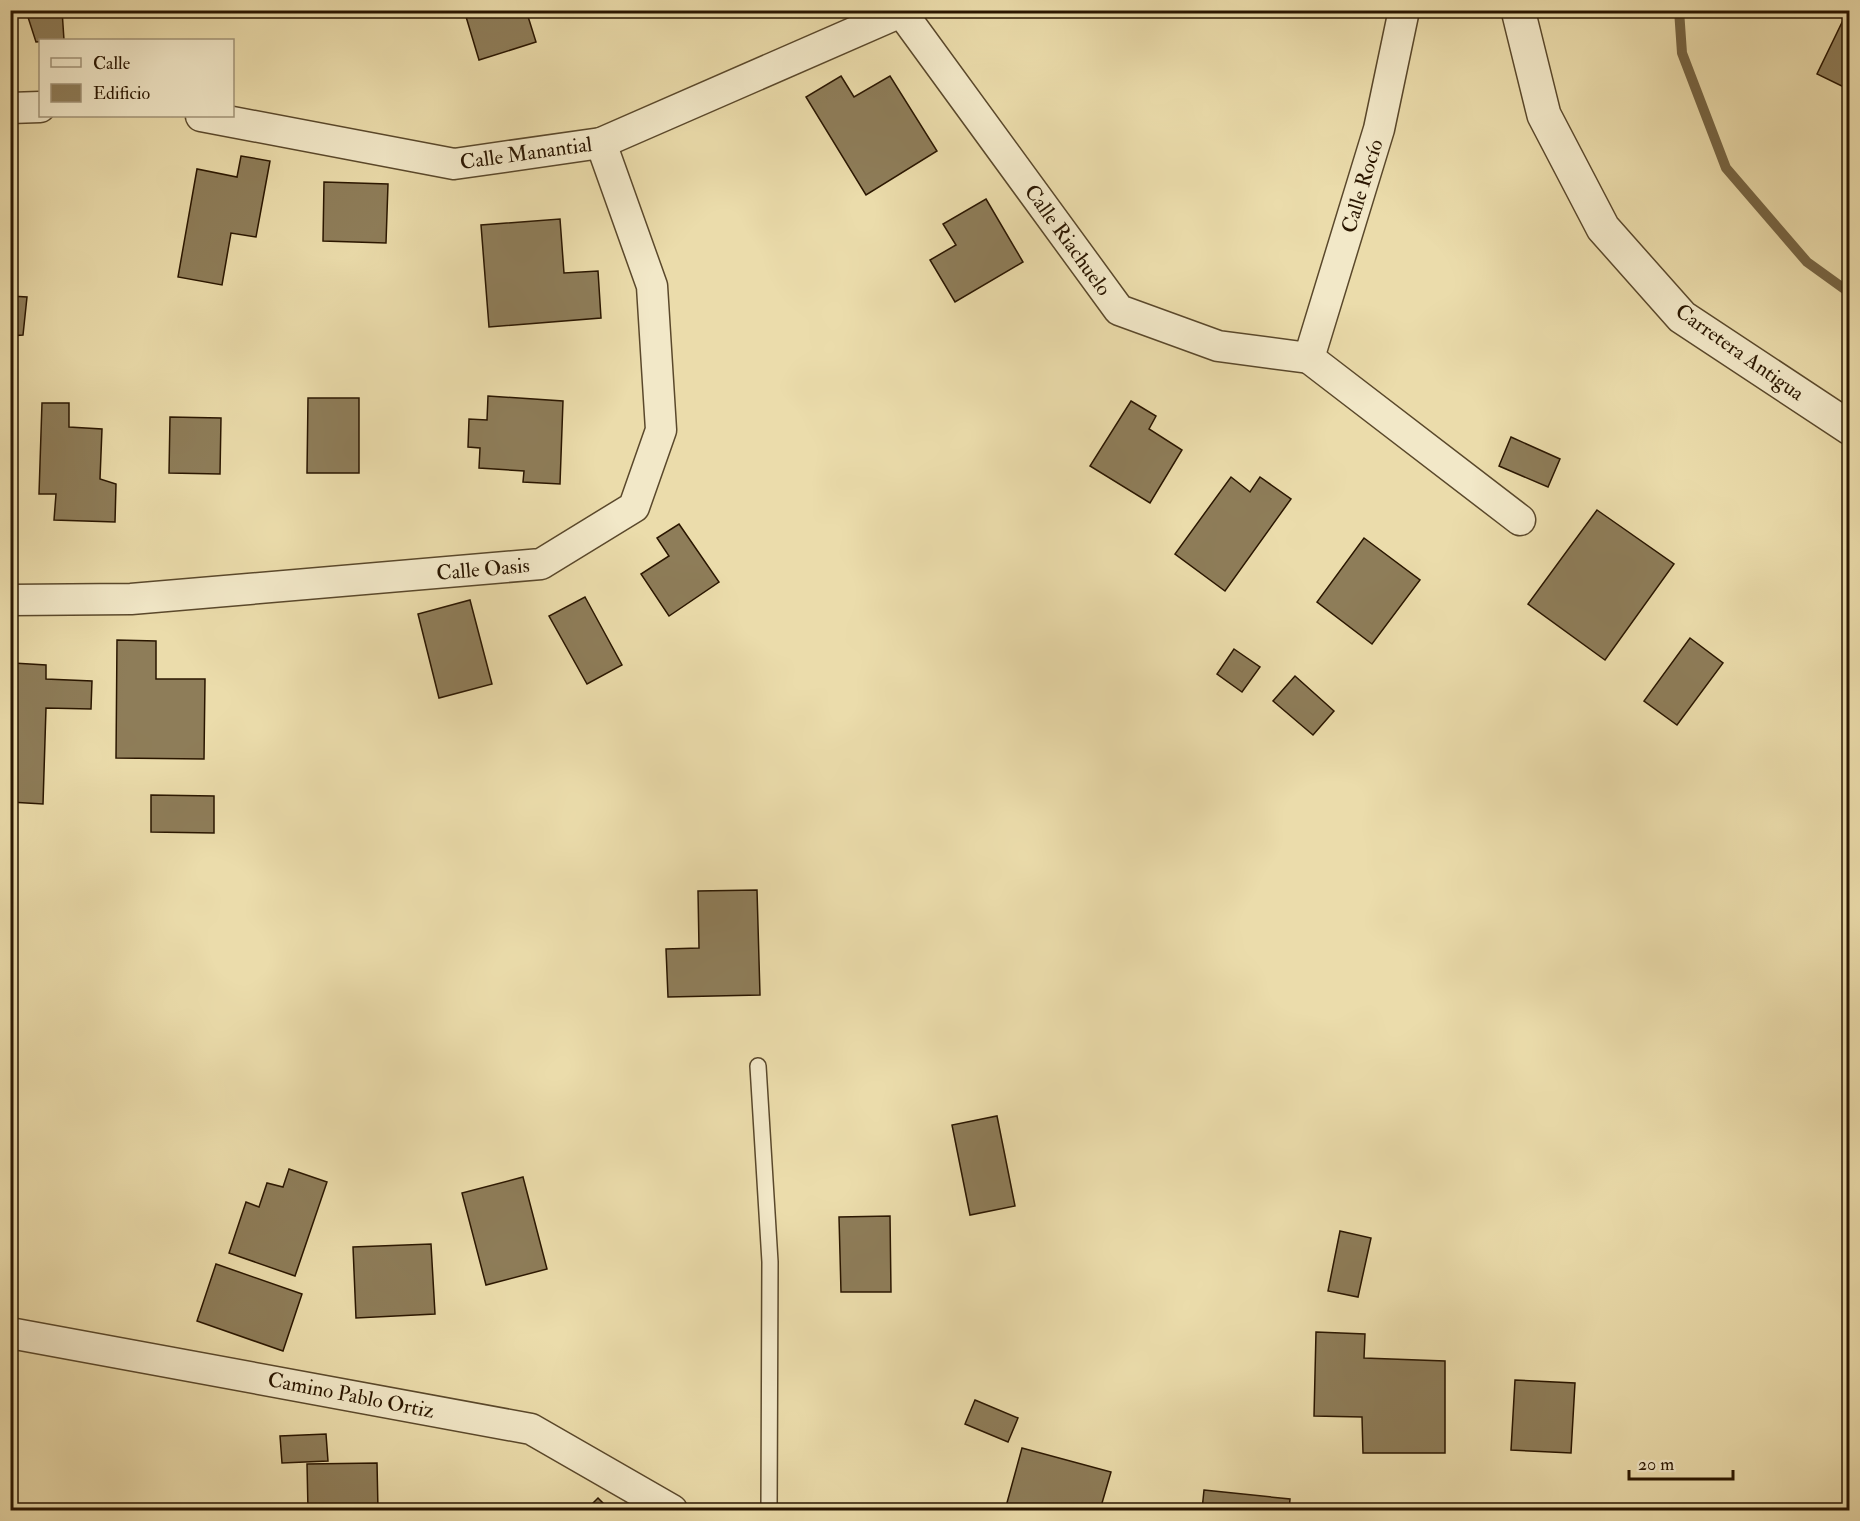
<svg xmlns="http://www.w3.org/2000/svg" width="1860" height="1521" font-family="'IM FELL Double Pica',serif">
<rect width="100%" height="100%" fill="#ebdcab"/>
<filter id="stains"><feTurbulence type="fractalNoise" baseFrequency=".00333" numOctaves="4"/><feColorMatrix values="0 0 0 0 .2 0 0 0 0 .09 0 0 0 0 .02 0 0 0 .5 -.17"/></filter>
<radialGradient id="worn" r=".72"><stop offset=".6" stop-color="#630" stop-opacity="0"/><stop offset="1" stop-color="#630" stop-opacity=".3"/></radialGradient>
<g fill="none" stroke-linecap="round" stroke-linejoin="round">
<polyline stroke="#766544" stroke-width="10" points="1679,10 1682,53 1726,168 1807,262 1850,293"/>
</g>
<g fill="#8e7d59" stroke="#2a1600" stroke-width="1.5">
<polygon points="10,10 62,10 64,40 36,42 27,14 10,14"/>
<polygon points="226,10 270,10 270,16 226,15"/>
<polygon points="464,10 526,10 536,42 479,60"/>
<polygon points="1848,10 1850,10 1850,90 1817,74"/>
<polygon points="841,76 854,97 890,76 937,151 866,195 806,97"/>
<polygon points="241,156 270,161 256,237 231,233 222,285 178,277 197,169 237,177"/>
<polygon points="324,182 388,184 386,243 323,241"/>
<polygon points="986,199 1023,262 955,302 930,260 956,245 943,224"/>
<polygon points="560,219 564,273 598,271 601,318 489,327 481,225"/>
<polygon points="10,296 27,297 23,335 10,336"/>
<polygon points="488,396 563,401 560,484 523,482 524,471 479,468 480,448 468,447 469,419 487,420"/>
<polygon points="308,398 359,398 359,473 307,473"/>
<polygon points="1131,401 1156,416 1149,429 1182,450 1150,503 1090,466"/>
<polygon points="42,403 69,403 69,427 102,429 100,479 116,484 115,522 54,520 56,494 39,494"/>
<polygon points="170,417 221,418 220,474 169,473"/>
<polygon points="1511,437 1560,459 1548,487 1499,466"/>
<polygon points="1231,477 1250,492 1260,477 1291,499 1225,591 1175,554"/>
<polygon points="1597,510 1674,564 1605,660 1528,604"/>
<polygon points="679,524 719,582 669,616 641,574 669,556 657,538"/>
<polygon points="1364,538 1420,580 1372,644 1317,602"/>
<polygon points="585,597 622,665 587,684 549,616"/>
<polygon points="470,600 492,684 439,698 418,614"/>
<polygon points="1690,638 1723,663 1677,725 1644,701"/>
<polygon points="117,640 156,641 156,679 205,679 204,759 116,758"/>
<polygon points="1234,649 1260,667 1242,692 1217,674"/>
<polygon points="13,663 46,665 46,679 92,681 91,709 46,708 43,804 10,802 10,679 12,679"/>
<polygon points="1295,676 1334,711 1313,735 1273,701"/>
<polygon points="151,795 214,796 214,833 151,832"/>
<polygon points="757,890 760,995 668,997 666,949 699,948 698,891"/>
<polygon points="997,1116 1015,1206 970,1215 952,1125"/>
<polygon points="289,1169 327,1182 295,1276 229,1253 246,1202 259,1207 267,1183 283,1187"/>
<polygon points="523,1177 547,1269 486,1285 462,1193"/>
<polygon points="890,1216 891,1292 841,1292 839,1217"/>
<polygon points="1340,1231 1371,1238 1358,1297 1328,1291"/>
<polygon points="431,1244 435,1314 356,1318 353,1247"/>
<polygon points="216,1264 302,1294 283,1351 197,1321"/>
<polygon points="1316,1332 1365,1334 1364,1358 1445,1361 1445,1453 1363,1453 1362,1417 1314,1416"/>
<polygon points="1515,1380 1575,1383 1571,1453 1511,1450"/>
<polygon points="975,1400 1018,1418 1008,1442 965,1424"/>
<polygon points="326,1434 328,1461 282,1463 280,1436"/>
<polygon points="1022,1448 1111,1472 1100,1510 1005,1510"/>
<polygon points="377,1463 378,1510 308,1510 307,1464"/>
<polygon points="1204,1490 1290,1499 1289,1510 1202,1510"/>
<polygon points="598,1498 610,1510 586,1510"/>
</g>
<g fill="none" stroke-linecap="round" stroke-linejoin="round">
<g stroke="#5a482b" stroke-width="18">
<polyline id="service" points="758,1066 770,1262 769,1510"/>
</g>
<g stroke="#5a482b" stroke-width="33">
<g id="minor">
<polyline points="900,10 1119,310 1218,346 1309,358"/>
<polyline points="10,108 40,107"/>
<polyline points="201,116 454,164 601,143 901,12"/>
<polyline points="1309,358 1379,129 1404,10"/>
<polyline points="1309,358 1520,520"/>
<polyline points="10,600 131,599 541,564 634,507 661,430 652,286 601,143"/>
<polyline points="10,1333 531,1429 672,1510"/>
</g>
</g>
<g stroke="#5a482b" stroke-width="36">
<polyline id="tertiary" points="1518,10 1544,115 1603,228 1682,317 1850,428"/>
</g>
<use href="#service" stroke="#f2e8c8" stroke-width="15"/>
<use href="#minor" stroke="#f2e8c8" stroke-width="30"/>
<use href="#tertiary" stroke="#f2e8c8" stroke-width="33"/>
</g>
<g text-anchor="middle" stroke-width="4.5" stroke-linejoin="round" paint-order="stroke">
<g font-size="21" fill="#2a1600" stroke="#f2e8c8">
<text transform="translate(526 153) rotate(-8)" y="7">Calle Manantial</text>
<text transform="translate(1362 186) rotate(-73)" y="7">Calle Rocío</text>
<text transform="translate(1068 240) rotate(54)" y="7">Calle Riachuelo</text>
<text transform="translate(1740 352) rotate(35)" y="7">Carretera Antigua</text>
<text transform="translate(483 569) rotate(-5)" y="7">Calle Oasis</text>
<text transform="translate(351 1395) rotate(11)" y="7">Camino Pablo Ortiz</text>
</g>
</g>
<rect width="1860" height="1521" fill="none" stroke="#ebdcab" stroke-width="36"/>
<rect x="12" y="12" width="1836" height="1497" fill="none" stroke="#2a1600" stroke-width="3"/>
<rect x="18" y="18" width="1824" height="1485" fill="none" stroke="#2a1600" stroke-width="1.5"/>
<rect x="39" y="39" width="195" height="78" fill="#f2e8c8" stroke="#a29478" stroke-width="1.5"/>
<rect x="51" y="58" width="30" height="9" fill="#f2e8c8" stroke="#a29478" stroke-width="1.5"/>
<text x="93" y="69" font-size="18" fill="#2a1600">Calle</text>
<rect x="51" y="84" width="30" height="18" fill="#8e7d59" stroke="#a29478" stroke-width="1.5"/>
<text x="93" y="99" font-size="18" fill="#2a1600">Edificio</text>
<path d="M1629 1470v9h104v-9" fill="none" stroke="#2a1600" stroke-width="3"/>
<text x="1638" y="1470" font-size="18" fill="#2a1600" stroke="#f2e8c8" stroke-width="4.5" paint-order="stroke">20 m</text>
<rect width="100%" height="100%" filter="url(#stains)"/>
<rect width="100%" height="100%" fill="url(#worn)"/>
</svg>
